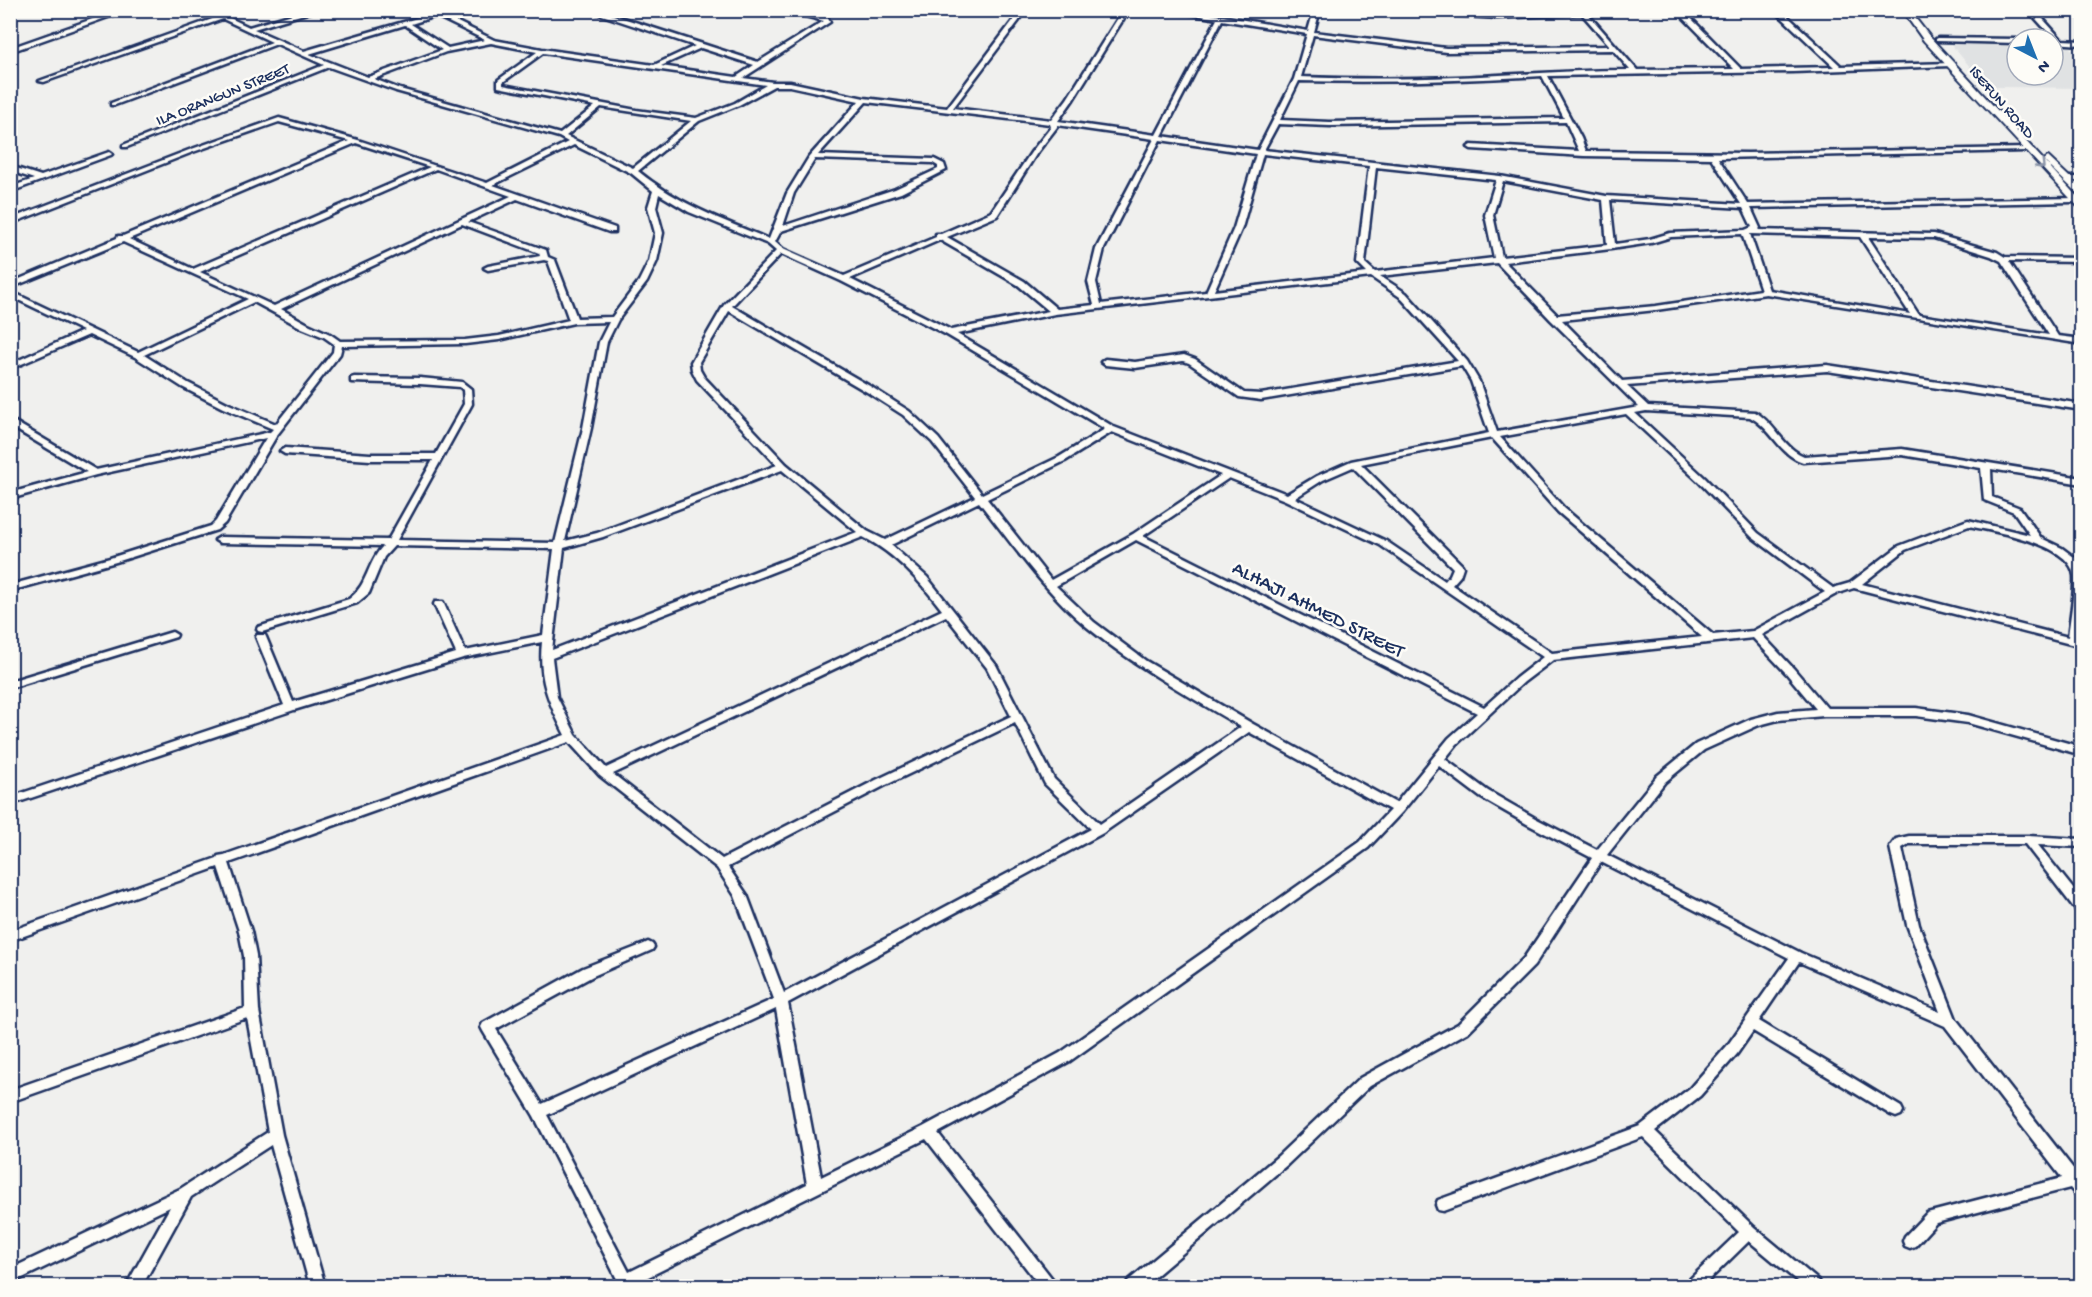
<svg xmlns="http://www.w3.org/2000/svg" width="2092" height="1297" font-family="'Gochi Hand',sans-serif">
<rect width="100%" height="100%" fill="#f0f0ee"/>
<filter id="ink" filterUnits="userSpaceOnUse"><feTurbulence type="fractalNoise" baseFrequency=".0167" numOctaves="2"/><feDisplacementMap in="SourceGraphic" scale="12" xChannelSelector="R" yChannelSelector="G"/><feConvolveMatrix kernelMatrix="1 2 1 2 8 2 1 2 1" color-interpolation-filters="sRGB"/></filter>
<g filter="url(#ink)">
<polygon fill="#e0e2e3" points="1950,43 2017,44 2017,75 2053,75 2053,45 2067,46 2081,56 2081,88 1998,87 1981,80"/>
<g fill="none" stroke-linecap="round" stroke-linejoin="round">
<g stroke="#1b2f5e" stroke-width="5">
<g id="minor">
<polygon points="118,10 128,10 10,52 10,48"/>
<path d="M204,10H213L249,27L306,10H317L254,29L304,51L431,14L424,10H433L494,40L542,49L654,65L695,46L587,10H598L758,62L824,21L782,10H795L828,18L830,22L743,78L773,82H790L864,98L947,108L1021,10H1027L953,108L1051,120L1067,99L1123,10H1129L1073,100L1058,121L1156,135L1217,19L1170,10H1187L1308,31L1314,10H1320L1314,32L1446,48L1610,46L1582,14L1497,18L1450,15L1424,10L1497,14L1618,10L1588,14L1637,70L1734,69L1676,10H1683L1741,69L1834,67L1774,10H1781L1841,66L1952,63V65L1950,66L1793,72L1548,76L1581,138L1586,151L1748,153L2027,148V150L2025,151L1718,158L1748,204L2076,198V202H2073L1751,208L1760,228L1758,230L1934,234L1997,252L2005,257L2082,258V262L2009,261L2058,336L2082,339V344L1766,294L1656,310L1562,320L1622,381L1827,365L2082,404V410L1827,371L1627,386L1648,406L1755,412C1775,423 1783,448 1804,456L1902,449L2082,478V484L1991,469L1992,497L2020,508L2041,538L2062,548L2078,560L2082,569V604L2078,640L2082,641V647L1854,588L1836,594L1762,635L1794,669L1827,708H1916L1968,715L2082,747V755L1968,723L1916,716H1824L1778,720L1759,725L1704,750L1665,782L1607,855L1801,953L1940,1012L1907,925L1890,847L1896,839L1909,836H2028L2082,839V847L2038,845L2082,900V915L2078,913L2025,844H1909L1902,848L1919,925L1956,1019L2082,1180V1198L2077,1196L2070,1188L1936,1223L1915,1246L1910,1248L1905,1246L1903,1241L1905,1236L1927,1213L2062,1178L1945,1026L1799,962L1759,1021L1901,1107L1903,1111L1901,1115L1896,1117L1891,1115L1753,1031L1737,1054L1700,1096L1655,1131L1754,1227L1819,1281L1821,1286H1803L1749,1241L1703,1286H1686L1688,1281L1739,1232L1643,1137L1443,1211L1438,1210L1436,1205L1438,1200L1640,1126L1690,1088L1727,1046L1789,958L1601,862L1534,966L1468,1032L1370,1086L1288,1164L1144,1286H1126L1128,1281L1278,1156L1360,1078L1458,1024L1524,958L1592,858L1527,824L1480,797L1439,766L1402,812L1368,848L1070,1061L938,1133L1054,1281L1056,1286H1040L926,1139L630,1286H612L614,1281L617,1279L534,1116L483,1031L481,1027L483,1023L583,968L644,944L648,942L652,944L654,947L652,950L593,976L496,1029L542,1104L774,999L735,896L717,868L600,776L569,742L229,863L251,931L256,956L259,1011L282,1135L325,1286H310L271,1145L191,1197L142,1286H126L170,1207L10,1284V1269L180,1189L268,1132L247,1018L10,1102V1090L245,1008L244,956L239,931L218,867L10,941V931L217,858L218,856L224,855L565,735C549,703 538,679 542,642L463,658L294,710L10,805V797L284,705L256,637L257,635H265L266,637L293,702L456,653L434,604L435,602H443L444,604L465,651L543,635L554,549L394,546L384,557L369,593L357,603L262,632L258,631L257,629L258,627L349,599C368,585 367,563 383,546L220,543L215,540L220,537L388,540L433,460H370L285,454L280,451L285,448L370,454H436L464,404L463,390L460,387L420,384L351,382V378L354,377L420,378L462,382L471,389L472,404L397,540L555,543L583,428L599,342L609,322L574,323L499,340L465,344L342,346L340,354L277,435L225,523L217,530L116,562L10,591V585L110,558L211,526L216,521L266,438L96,475L10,499V493L87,472L10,426V419L96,470L270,432L273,429L223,408L182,387L135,357L89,335L10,369V364L83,331L10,296V291L138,352L248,299L123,242L10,288V283L117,238L118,236H123L349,141L279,122L193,152L10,224V219L189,150L279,118L358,140L487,183L568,142L559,137L396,91L329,67L127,147H123V145L324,65L277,44L115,105H111V103L272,42L223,19L44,82L39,81L218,17ZM436,16L485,40L448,48L411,24ZM1222,20L1307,34L1294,79L1258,150L1162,136ZM405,25L442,50L368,77L309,54ZM1313,35L1446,52L1613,50L1630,70C1572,70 1515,75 1456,77C1404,79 1353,79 1301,77ZM491,43L537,52L498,80V87L595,106L560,134L400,89L374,79L446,52ZM701,48L754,65L736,77L661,66ZM543,53L766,85L735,103L696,118L636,110L503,85V82ZM1542,76L1564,118L1330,122L1280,120L1299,81C1380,83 1461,81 1542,76ZM774,86H790L859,101L809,157L787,193L769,239C720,219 680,205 638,171L699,121L739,105ZM866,102L1050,124L1051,127L1032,151L991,212L941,234H936V237L844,276L783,249L775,242L781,231L901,193L946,170L944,164L934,159L818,155ZM601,107L691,121L633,168L566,136ZM1566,122L1579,151L1471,145L1468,147L1471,149L1584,156L1711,158L1741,204L1606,196L1500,176L1264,150L1278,124L1330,126ZM1057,125L1154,139L1096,249L1088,282L1094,305L1057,309L1024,281L947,237L997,216L1037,153L1057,127ZM1160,140L1256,154L1234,228L1206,292L1101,304L1096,282L1104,249ZM356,143L430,167L193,269L129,239ZM574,145L631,173L653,191L648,207L655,233L649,261L639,281L612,317L577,318L555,260L548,257L546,250L468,222L517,199L609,232H615V228L493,185ZM1263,154L1369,166L1357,263L1367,273L1214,291L1242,228ZM815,159L933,163L938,166V169L895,189L783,226L794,193ZM1376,167L1496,180L1485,215L1494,258L1375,272L1365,263ZM436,169L511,196L274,306L200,272ZM1503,181L1603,200L1607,245L1502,257L1493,215ZM659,194L689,212L768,244L776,251L724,305L691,362L692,370L697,380L777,465L597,533L565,541L591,428L607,342L618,320L647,282L657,261L663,233L656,207ZM1610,200L1743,208L1752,227L1745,230L1670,233L1650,239L1615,244ZM462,224L539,253L540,256L488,266L484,268L488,270L544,260L548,261L569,320L499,336L465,340L340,341L330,334L308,324L281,309ZM1742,234L1761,290L1656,306L1557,315L1505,262L1611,249L1651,243L1671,237ZM1750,234L1860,237L1910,314L1769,290ZM1868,237L1934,238L1991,256L2001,261L2049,335L1919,315ZM940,240L1018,285L1049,311L951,330L850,279ZM781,254L841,281L947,335L1105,429L1059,457L982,494L938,438L909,411L873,388L732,306ZM1497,263L1551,320L1639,407L1497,432L1479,381L1467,361L1406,293L1380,276ZM1371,277L1400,297L1458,361L1261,394L1244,393L1195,359L1184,355L1135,362L1105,359L1101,362L1105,365L1135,368L1183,361L1189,363L1239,397L1261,400L1462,366L1471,381L1489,433L1351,461L1317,476L1287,494L1114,427L957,334L1055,314ZM254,302L302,328L324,337L334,344L333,352L276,424L229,404L188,383L144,355ZM729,311L867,392L903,415L932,442L975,497L885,540L867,531L786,464L704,377L700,370L699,362ZM1646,411L1750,417C1772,428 1779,455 1803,462L1902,455L1981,468L1984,500L2014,512L2030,535L1968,520L1965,521L1899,546L1850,583L1833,588L1758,533L1705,478L1635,413ZM1626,414L1699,482L1752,537L1825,592L1753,631L1713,635L1564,508L1500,437ZM1112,432L1221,475L1133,534L1051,580L987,499L1065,461ZM1492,438L1558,512L1702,637L1552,653L1452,585L1460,576L1463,567L1462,565L1361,464ZM1353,467L1453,568L1450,575L1445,581L1386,541L1295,498L1323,480ZM782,470L857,532L552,650L564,548L603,537ZM1229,478L1285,500L1380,545L1543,657L1516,678L1484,707L1143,536ZM979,502C1013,545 1045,592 1087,627C1134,666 1189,696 1241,727L1100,824L1054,779L996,665L927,577L891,545ZM1969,526C1995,532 2071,543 2074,576C2075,592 2070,620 2068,637L1862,584L1905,550ZM863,537C896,554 920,581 942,610L606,768L576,735L557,697L552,658ZM1136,540L1477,713L1449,738L1396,803L1253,724L1146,661L1094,622L1056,586ZM946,616L987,668L1011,716L876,780L722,859L613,774ZM1753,638L1786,673L1816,709L1778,712L1751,719L1696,744L1657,776L1597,850L1535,818L1488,791L1445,759L1457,744L1524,682L1553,660ZM1015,723L1045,784L1091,829L784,993L747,895L728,867L884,786ZM1249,732L1390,810L1360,842L1060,1053L923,1127L821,1177L788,1003L1103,833ZM776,1009L807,1184L629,1272L547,1115Z"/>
<polygon points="2028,10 2035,10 2062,40 2082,41 2082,45 2053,43 2053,41 2055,40"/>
<polygon points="1938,38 2017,39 2017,43 1936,41 1936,39"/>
<polygon points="109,152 112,154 111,155 10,192 10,187 34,179 10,171 10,166 41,176"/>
<polygon points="2064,177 2082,177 2082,181 2067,181 2063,179"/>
<polygon points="172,632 177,635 176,637 10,688 10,681"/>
</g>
</g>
<g stroke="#1b2f5e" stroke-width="4">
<g id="tertiary">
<polygon points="1902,10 1909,10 1930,37 2082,202 2082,211 1924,41"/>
<polygon points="2048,157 2082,189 2082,198 2045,162 2044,160"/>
</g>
</g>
<use href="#minor" fill="#fdfcf7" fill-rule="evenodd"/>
<use href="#tertiary" fill="#fdfcf7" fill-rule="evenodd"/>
</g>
<defs><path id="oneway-chevron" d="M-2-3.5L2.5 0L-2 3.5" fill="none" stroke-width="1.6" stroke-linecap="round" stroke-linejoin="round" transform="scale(1.5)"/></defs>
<use stroke="#8c96aa" href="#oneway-chevron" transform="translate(2041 165) rotate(46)"/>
</g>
<g text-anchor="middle" stroke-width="5" stroke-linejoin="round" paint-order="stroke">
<g font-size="16" fill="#1b2f5e" stroke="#fdfcf7">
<text transform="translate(222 93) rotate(-22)" y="6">ILA ORANGUN STREET</text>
<text transform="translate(2003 101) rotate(49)" y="6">ISEFUN ROAD</text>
</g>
<g font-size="20" fill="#1b2f5e" stroke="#fdfcf7">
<text transform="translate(1319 608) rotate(27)" y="7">ALHAJI AHMED STREET</text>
</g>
</g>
<rect width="2092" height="1297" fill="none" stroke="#fdfcf7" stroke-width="36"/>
<rect x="18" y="18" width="2056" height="1261" fill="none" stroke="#1b2f5e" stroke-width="2" filter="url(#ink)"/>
<g transform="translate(2035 57) rotate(138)"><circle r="28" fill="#fdfcf7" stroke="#a3aaba" stroke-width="1.5"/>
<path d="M0-4.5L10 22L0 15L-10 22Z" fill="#1f6fb2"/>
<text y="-9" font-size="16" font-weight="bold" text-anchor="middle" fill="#1b2f5e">N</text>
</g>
</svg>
